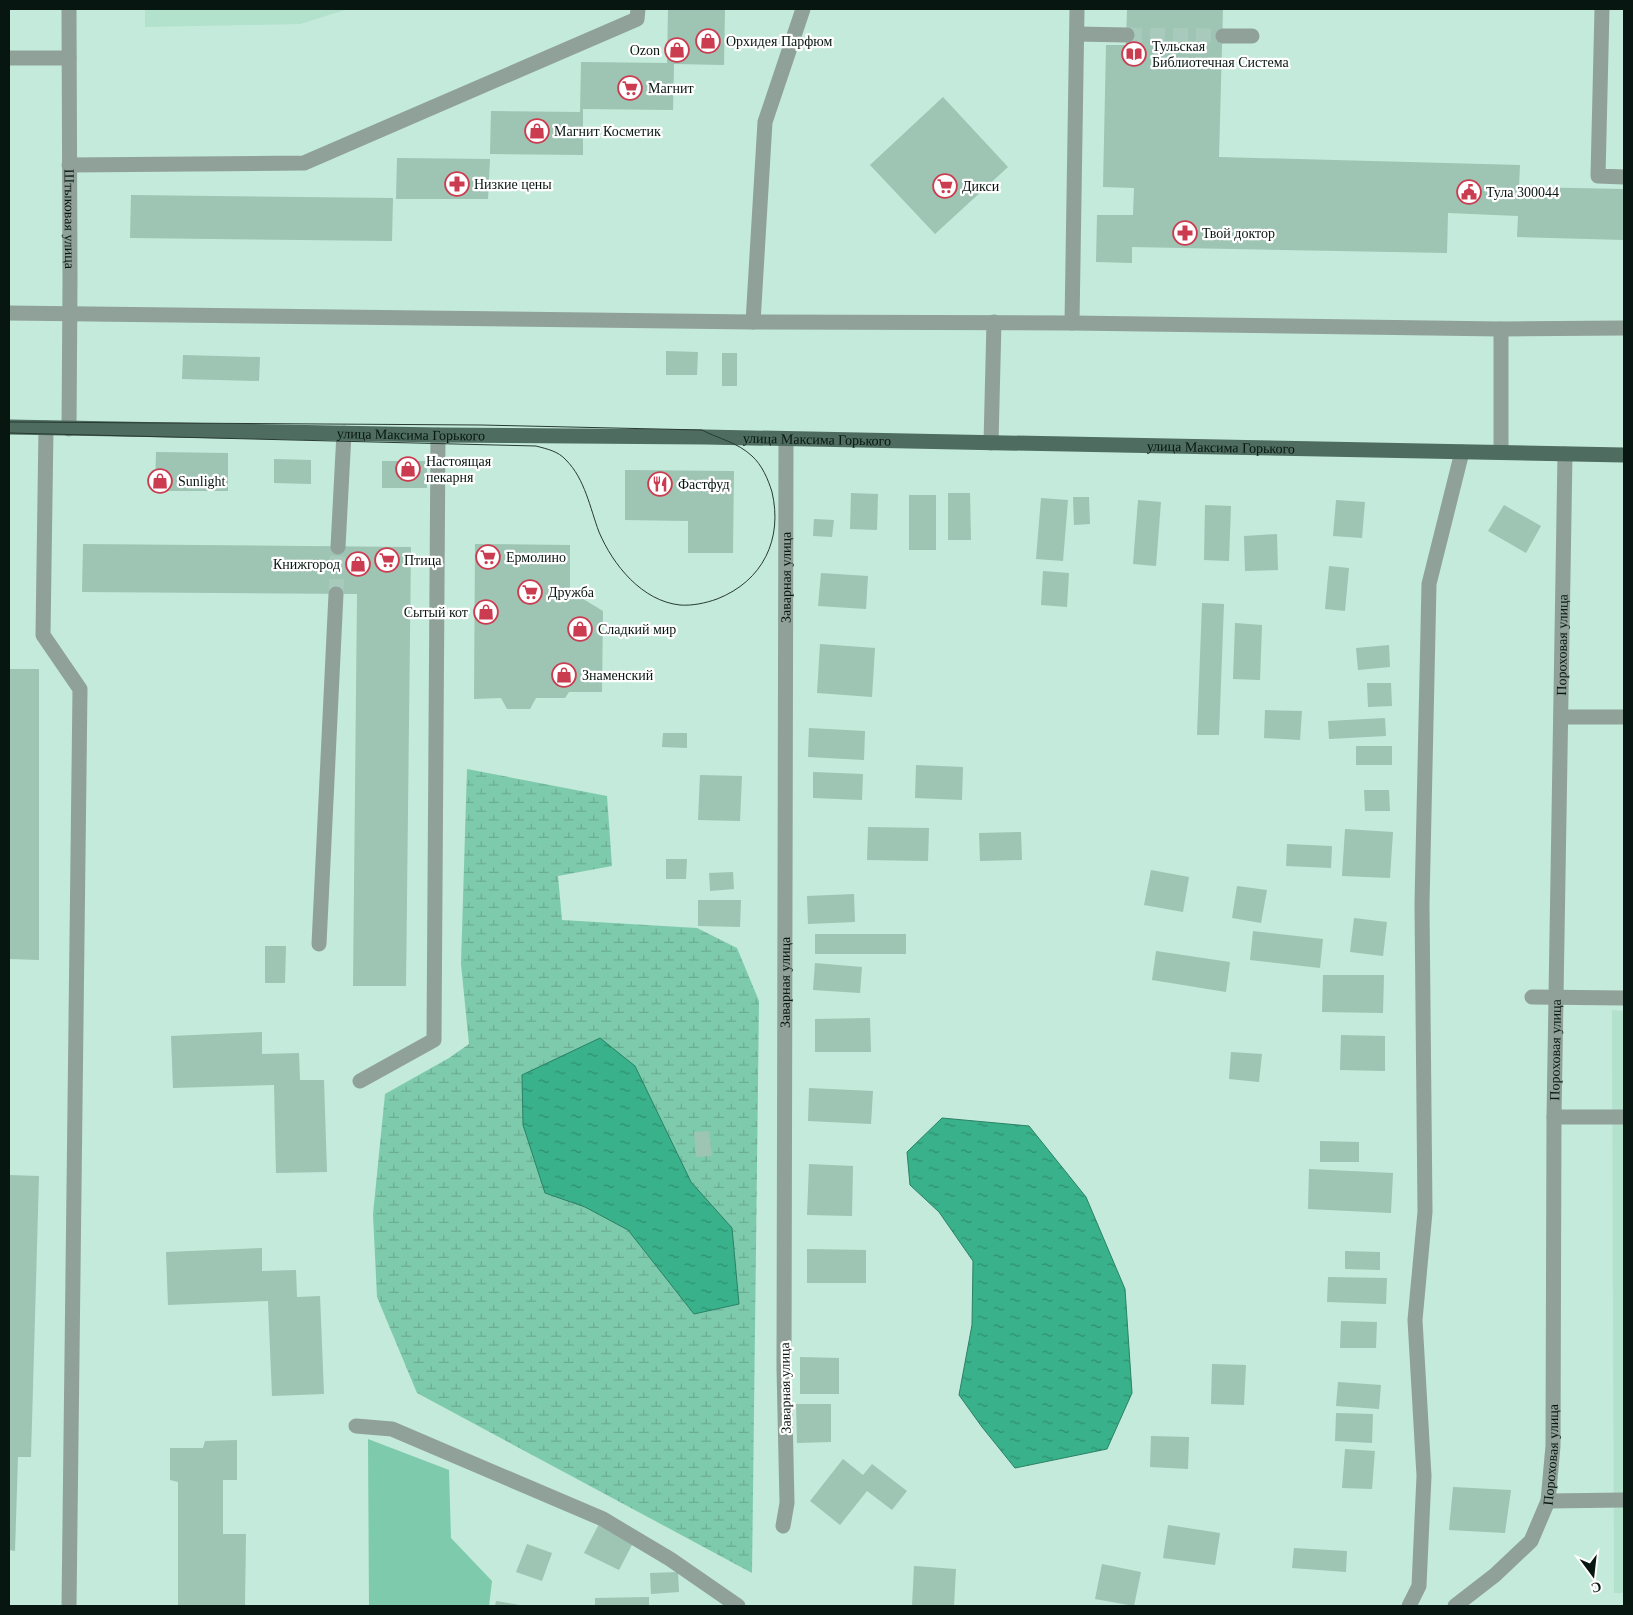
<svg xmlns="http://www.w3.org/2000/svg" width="1633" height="1615" font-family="Georgia,serif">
<defs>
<pattern id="wetland-marsh" width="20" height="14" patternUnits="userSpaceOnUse" patternTransform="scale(1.25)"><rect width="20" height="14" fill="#7ecaac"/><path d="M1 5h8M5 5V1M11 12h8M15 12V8" fill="none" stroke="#6bad93"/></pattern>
<pattern id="water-ripples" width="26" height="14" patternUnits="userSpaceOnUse" patternTransform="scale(1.25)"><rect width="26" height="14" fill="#39b18a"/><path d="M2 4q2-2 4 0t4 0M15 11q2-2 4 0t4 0" fill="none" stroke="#2e8f6f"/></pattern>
</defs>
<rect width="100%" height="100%" fill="#c3eada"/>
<g fill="#b2e1cc">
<polygon points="145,9 348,9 300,24 145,27"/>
<polygon points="1612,1010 1624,1011 1624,1593 1614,1593"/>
</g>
<polygon fill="#7ecaac" points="368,1439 449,1470 451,1538 492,1581 489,1606 369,1606"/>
<polygon fill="url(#wetland-marsh)" points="467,769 607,796 612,866 558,876 562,920 697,928 737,948 759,1001 752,1573 417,1393 377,1297 373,1214 385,1094 449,1058 469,1044 461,964"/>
<g fill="url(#water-ripples)" stroke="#2a8266">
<polygon points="600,1038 635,1066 691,1182 732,1228 739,1304 694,1314 628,1230 585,1207 545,1193 523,1125 522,1075"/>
<polygon points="942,1118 1029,1126 1086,1197 1125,1289 1132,1393 1107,1449 1015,1468 982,1427 959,1395 972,1325 973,1261 939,1212 910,1185 907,1152"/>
</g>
<g fill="#9ec4b3">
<polygon points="668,9 725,9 724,65 674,64 673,110 583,109 583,155 490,154 491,111 580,112 581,62 667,63"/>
<polygon points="1127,9 1223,9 1219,157 1520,165 1519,187 1624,189 1624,240 1517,237 1518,216 1448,213 1447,253 1132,247 1132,263 1096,262 1097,215 1133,215 1134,188 1103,187 1106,45 1126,45"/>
<polygon points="943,97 1008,167 935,234 870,165"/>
<polygon points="397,158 490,159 488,199 396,199"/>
<polygon points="131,195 393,198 392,241 130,238"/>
<polygon points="666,351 698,352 697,375 666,375"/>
<rect x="722" y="353" width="15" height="33"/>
<polygon points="183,355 260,357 259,381 182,379"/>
<polygon points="156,452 228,453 228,491 155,491"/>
<polygon points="274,459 311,460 311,484 274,483"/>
<rect x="382" y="461" width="45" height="27"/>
<polygon points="625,470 734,471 733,553 688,553 688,521 625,520"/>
<polygon points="851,493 878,494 877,530 850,529"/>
<polygon points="948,493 970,493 971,540 948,540"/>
<rect x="909" y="495" width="27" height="55"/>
<polygon points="1073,497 1089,497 1090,524 1074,525"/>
<polygon points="1041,498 1068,500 1063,561 1036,559"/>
<polygon points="1138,500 1161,502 1156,566 1133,564"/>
<polygon points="1336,500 1365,502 1362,538 1333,536"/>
<polygon points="1205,505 1231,506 1229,561 1204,560"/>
<polygon points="1504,505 1541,526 1526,553 1488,531"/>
<polygon points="814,519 834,520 832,537 813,536"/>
<polygon points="1277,534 1278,570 1245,571 1244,536"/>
<polygon points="83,544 411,547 406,986 353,986 357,594 82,592"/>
<polygon points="475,544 570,545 570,591 603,611 602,692 569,692 565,698 536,698 530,709 507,709 501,698 474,699"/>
<polygon points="1329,566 1349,568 1345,611 1325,609"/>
<polygon points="1043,571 1069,573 1067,607 1041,605"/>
<polygon points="821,573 868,576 866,609 818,606"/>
<polygon points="1202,603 1224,604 1219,735 1197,735"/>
<polygon points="1235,623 1262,625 1260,680 1233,679"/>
<polygon points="820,644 875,648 872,697 817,693"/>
<polygon points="1389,645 1390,667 1358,670 1356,648"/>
<polygon points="9,669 39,669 39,960 9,959"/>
<polygon points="1367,683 1391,683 1392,706 1368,707"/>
<polygon points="1265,710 1302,711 1300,740 1264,738"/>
<polygon points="1385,718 1386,736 1329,739 1328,721"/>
<polygon points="809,728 865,731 864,760 808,757"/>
<polygon points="663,733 687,733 687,748 662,747"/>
<rect x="1356" y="746" width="36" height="19"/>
<polygon points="916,765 963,767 962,800 915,798"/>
<polygon points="813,772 863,774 862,800 813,798"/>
<polygon points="700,775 742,776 740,821 698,820"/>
<polygon points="1364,790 1389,790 1390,811 1365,811"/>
<polygon points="868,827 929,828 928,861 867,860"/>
<polygon points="1345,829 1393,832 1390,878 1342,876"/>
<polygon points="1021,832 1022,860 980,861 979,833"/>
<polygon points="1287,844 1332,846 1331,868 1286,866"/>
<polygon points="666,859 687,859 686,879 666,879"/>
<polygon points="1151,870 1189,877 1183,912 1144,905"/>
<polygon points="733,872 734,889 710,891 709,873"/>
<polygon points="1237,886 1267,890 1261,923 1232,918"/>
<polygon points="854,894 855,922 808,924 807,896"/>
<polygon points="698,900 741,900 740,927 698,926"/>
<polygon points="1354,918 1387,922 1383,956 1350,952"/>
<polygon points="1253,931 1323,939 1320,968 1250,960"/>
<rect x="815" y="934" width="91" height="20"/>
<polygon points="265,946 286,946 285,983 265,983"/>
<polygon points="1156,951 1230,962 1226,992 1152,980"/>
<polygon points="815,963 862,967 860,993 813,990"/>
<polygon points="1323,975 1384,975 1383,1013 1322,1012"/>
<polygon points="870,1018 871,1052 815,1052 815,1019"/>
<polygon points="262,1032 262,1054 299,1053 300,1080 324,1080 327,1172 276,1173 274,1085 173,1088 171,1036"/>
<polygon points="1341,1035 1385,1036 1385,1071 1340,1070"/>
<polygon points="1231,1052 1262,1054 1259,1082 1229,1079"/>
<polygon points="809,1088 873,1091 871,1124 808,1121"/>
<polygon points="709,1131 712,1156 696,1157 694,1132"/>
<polygon points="1320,1141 1359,1142 1359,1162 1320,1162"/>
<polygon points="809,1164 853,1166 852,1216 807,1215"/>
<polygon points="1309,1169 1393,1173 1391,1213 1308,1209"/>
<polygon points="9,1175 39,1176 31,1457 18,1457 15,1551 9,1550"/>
<polygon points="262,1248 262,1271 296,1270 297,1297 320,1296 324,1394 272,1396 268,1301 168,1305 166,1252"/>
<polygon points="807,1249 866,1250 866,1283 807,1283"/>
<polygon points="1345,1251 1380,1252 1380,1270 1345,1269"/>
<polygon points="1328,1277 1387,1278 1386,1304 1327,1302"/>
<polygon points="1341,1321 1377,1322 1376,1348 1340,1348"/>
<polygon points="800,1357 839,1358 839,1394 800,1394"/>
<polygon points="1212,1364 1246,1365 1244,1405 1211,1404"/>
<polygon points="1338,1382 1381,1385 1379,1409 1336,1406"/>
<polygon points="796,1404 831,1404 831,1442 797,1443"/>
<polygon points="1336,1413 1373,1414 1372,1443 1335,1441"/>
<polygon points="1151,1436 1189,1437 1188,1469 1150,1467"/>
<polygon points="237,1440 237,1480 223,1480 223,1534 246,1534 245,1606 178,1606 178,1482 170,1480 170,1448 203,1448 205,1441"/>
<polygon points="1345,1449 1375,1451 1372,1489 1342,1488"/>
<polygon points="843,1459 863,1475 872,1464 907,1491 892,1510 867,1491 840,1525 810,1501"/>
<polygon points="1453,1487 1511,1490 1505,1533 1449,1530"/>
<polygon points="599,1524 634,1541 619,1570 584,1553"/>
<polygon points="1168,1525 1220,1533 1215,1565 1163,1558"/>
<polygon points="527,1544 552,1553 542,1581 516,1572"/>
<polygon points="1294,1548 1347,1551 1346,1572 1292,1568"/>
<polygon points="1102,1564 1141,1572 1134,1606 1095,1599"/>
<polygon points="914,1566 956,1569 954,1606 912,1606"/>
<polygon points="678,1572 679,1592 651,1594 650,1573"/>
<polygon points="649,1597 649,1606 595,1606 595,1598"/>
<polygon points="496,1601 520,1605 520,1606 495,1606"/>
</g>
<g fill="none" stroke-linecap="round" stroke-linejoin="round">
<g stroke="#a7cabc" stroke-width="15" stroke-dasharray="15 8" stroke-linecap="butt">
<polyline points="1127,35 1223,36"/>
<polyline points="336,594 338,547"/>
</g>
<g stroke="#90a199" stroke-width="15">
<path id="s1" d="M69,9L70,281L69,429"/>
<polyline points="1602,9 1598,176 1624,177"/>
<polyline points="1077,34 1127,35"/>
<polyline points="1223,36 1252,36"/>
<polyline points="9,58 69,58"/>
<polyline points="69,165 304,163 637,19 638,9"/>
<polyline points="9,313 753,322 1072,323 1501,329 1624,328"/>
<polyline points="753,322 765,122 803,9"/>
<polyline points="1072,323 1077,9"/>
<polyline points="46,428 43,635 80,689 69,1606"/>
<polyline points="991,443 994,322"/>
<polyline points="1501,452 1501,329"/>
<polyline points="338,547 344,433"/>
<polyline points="1561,717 1624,717"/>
<polyline points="319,944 336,594"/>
<polyline points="1532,997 1624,998"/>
<polyline points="360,1081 434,1040 438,435"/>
<polyline points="1554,1117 1624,1117"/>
<polyline points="356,1426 392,1429 603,1519 670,1559 738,1606"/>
<polyline points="1548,1501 1624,1500"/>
<path id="s2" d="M783,1526L787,1503L784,1368L786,439"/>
<polyline points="1409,1606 1419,1586 1424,1476 1415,1320 1425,1212 1422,904 1429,584 1462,452"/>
<path id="s3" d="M1455,1606L1495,1575L1531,1541L1548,1501L1553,1446L1554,1117L1565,454"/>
</g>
<path stroke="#4e6c60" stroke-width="15" id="s4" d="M9,427L438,435L705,437L1624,455"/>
<path stroke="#283a33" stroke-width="1" d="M9,422L481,425L702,430C719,439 737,442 752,456C762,465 768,479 772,492C783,539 763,581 717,599C706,603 692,606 680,605C642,601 613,565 599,532C590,508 585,479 566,460C558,451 547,449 536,446L9,433"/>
</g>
<defs>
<g id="shop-ring" transform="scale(1.25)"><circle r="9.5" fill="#fff" stroke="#cc3c50" stroke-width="1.5"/><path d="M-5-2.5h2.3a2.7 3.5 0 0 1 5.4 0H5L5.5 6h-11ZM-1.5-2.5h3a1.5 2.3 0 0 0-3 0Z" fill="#cc3c50"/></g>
<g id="library-ring" transform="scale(1.25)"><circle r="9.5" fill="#fff" stroke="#cc3c50" stroke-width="1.5"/><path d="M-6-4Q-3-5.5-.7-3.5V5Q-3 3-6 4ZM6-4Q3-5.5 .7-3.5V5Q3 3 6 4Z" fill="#cc3c50"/></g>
<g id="supermarket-ring" transform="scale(1.25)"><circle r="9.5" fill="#fff" stroke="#cc3c50" stroke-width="1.5"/><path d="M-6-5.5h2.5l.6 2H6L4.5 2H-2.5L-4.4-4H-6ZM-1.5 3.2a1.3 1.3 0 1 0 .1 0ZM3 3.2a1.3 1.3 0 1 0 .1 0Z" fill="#cc3c50"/></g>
<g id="pharmacy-ring" transform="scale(1.25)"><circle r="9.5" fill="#fff" stroke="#cc3c50" stroke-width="1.5"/><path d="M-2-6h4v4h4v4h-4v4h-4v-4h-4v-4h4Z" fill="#cc3c50"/></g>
<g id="civic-ring" transform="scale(1.25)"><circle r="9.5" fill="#fff" stroke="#cc3c50" stroke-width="1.5"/><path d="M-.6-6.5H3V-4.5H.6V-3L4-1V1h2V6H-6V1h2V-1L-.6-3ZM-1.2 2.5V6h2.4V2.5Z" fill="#cc3c50"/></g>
<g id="restaurant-ring" transform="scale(1.25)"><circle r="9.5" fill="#fff" stroke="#cc3c50" stroke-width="1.5"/><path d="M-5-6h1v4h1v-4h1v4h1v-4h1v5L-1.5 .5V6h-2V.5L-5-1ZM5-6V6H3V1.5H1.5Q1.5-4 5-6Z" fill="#cc3c50"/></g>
</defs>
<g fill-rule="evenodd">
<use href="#shop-ring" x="708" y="41"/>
<use href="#shop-ring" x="677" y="50"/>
<use href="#library-ring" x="1134" y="54"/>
<use href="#supermarket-ring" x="630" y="88"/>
<use href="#shop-ring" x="537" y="131"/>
<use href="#pharmacy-ring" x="457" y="184"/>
<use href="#supermarket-ring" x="945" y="186"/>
<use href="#civic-ring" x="1469" y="192"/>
<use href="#pharmacy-ring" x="1185" y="233"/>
<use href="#shop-ring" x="408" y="469"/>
<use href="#shop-ring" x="160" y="481"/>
<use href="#restaurant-ring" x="660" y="484"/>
<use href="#supermarket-ring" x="488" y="557"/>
<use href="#supermarket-ring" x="387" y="560"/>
<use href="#shop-ring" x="358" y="564"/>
<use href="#supermarket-ring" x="530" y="592"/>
<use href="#shop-ring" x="486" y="612"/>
<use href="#shop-ring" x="580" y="629"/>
<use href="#shop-ring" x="564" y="675"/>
</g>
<g text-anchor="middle" stroke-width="4.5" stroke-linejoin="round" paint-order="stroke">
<g font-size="14" fill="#081611" stroke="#fff" text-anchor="start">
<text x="726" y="46">Орхидея Парфюм</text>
<text x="1152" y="51">Тульская<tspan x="1152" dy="16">Библиотечная Система</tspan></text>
<text x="660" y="55" text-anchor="end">Ozon</text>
<text x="648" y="93">Магнит</text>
<text x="554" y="136">Магнит Косметик</text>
<text x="474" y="189">Низкие цены</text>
<text x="962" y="191">Дикси</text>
<text x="1486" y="197">Тула 300044</text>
<text x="1202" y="238">Твой доктор</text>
<text x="426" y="466">Настоящая<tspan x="426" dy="16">пекарня</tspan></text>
<text x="178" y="486">Sunlight</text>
<text x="678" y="489">Фастфуд</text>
<text x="506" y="562">Ермолино</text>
<text x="404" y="565">Птица</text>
<text x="340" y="569" text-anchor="end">Книжгород</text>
<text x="548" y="597">Дружба</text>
<text x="468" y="617" text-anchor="end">Сытый кот</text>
<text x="598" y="634">Сладкий мир</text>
<text x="582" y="680">Знаменский</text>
</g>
<g font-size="14" fill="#081611" stroke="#fff">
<text dy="5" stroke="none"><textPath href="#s1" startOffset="210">Штыковая улица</textPath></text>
<text dy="5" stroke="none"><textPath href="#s4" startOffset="402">улица Максима Горького</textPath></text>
<text dy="5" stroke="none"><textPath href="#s4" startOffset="808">улица Максима Горького</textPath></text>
<text dy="5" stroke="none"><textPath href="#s4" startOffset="1212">улица Максима Горького</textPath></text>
<text dy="5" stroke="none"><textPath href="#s2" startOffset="949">Заварная улица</textPath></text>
<text dy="5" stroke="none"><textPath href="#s3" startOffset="1000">Пороховая улица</textPath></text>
<text dy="5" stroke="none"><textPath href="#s2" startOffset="544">Заварная улица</textPath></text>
<text dy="5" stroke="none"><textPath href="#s3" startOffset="595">Пороховая улица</textPath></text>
<text transform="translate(785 1388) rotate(-91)" y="5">Заварная улица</text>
<text dy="5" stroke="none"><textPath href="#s3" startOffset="190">Пороховая улица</textPath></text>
</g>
</g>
<rect width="1633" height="1615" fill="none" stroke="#081611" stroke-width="20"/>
<g transform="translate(1593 1575) rotate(165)" stroke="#ffffff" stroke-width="4" paint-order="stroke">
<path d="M0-4L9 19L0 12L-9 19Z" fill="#081611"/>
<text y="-8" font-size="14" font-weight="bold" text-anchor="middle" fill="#081611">С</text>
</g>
</svg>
